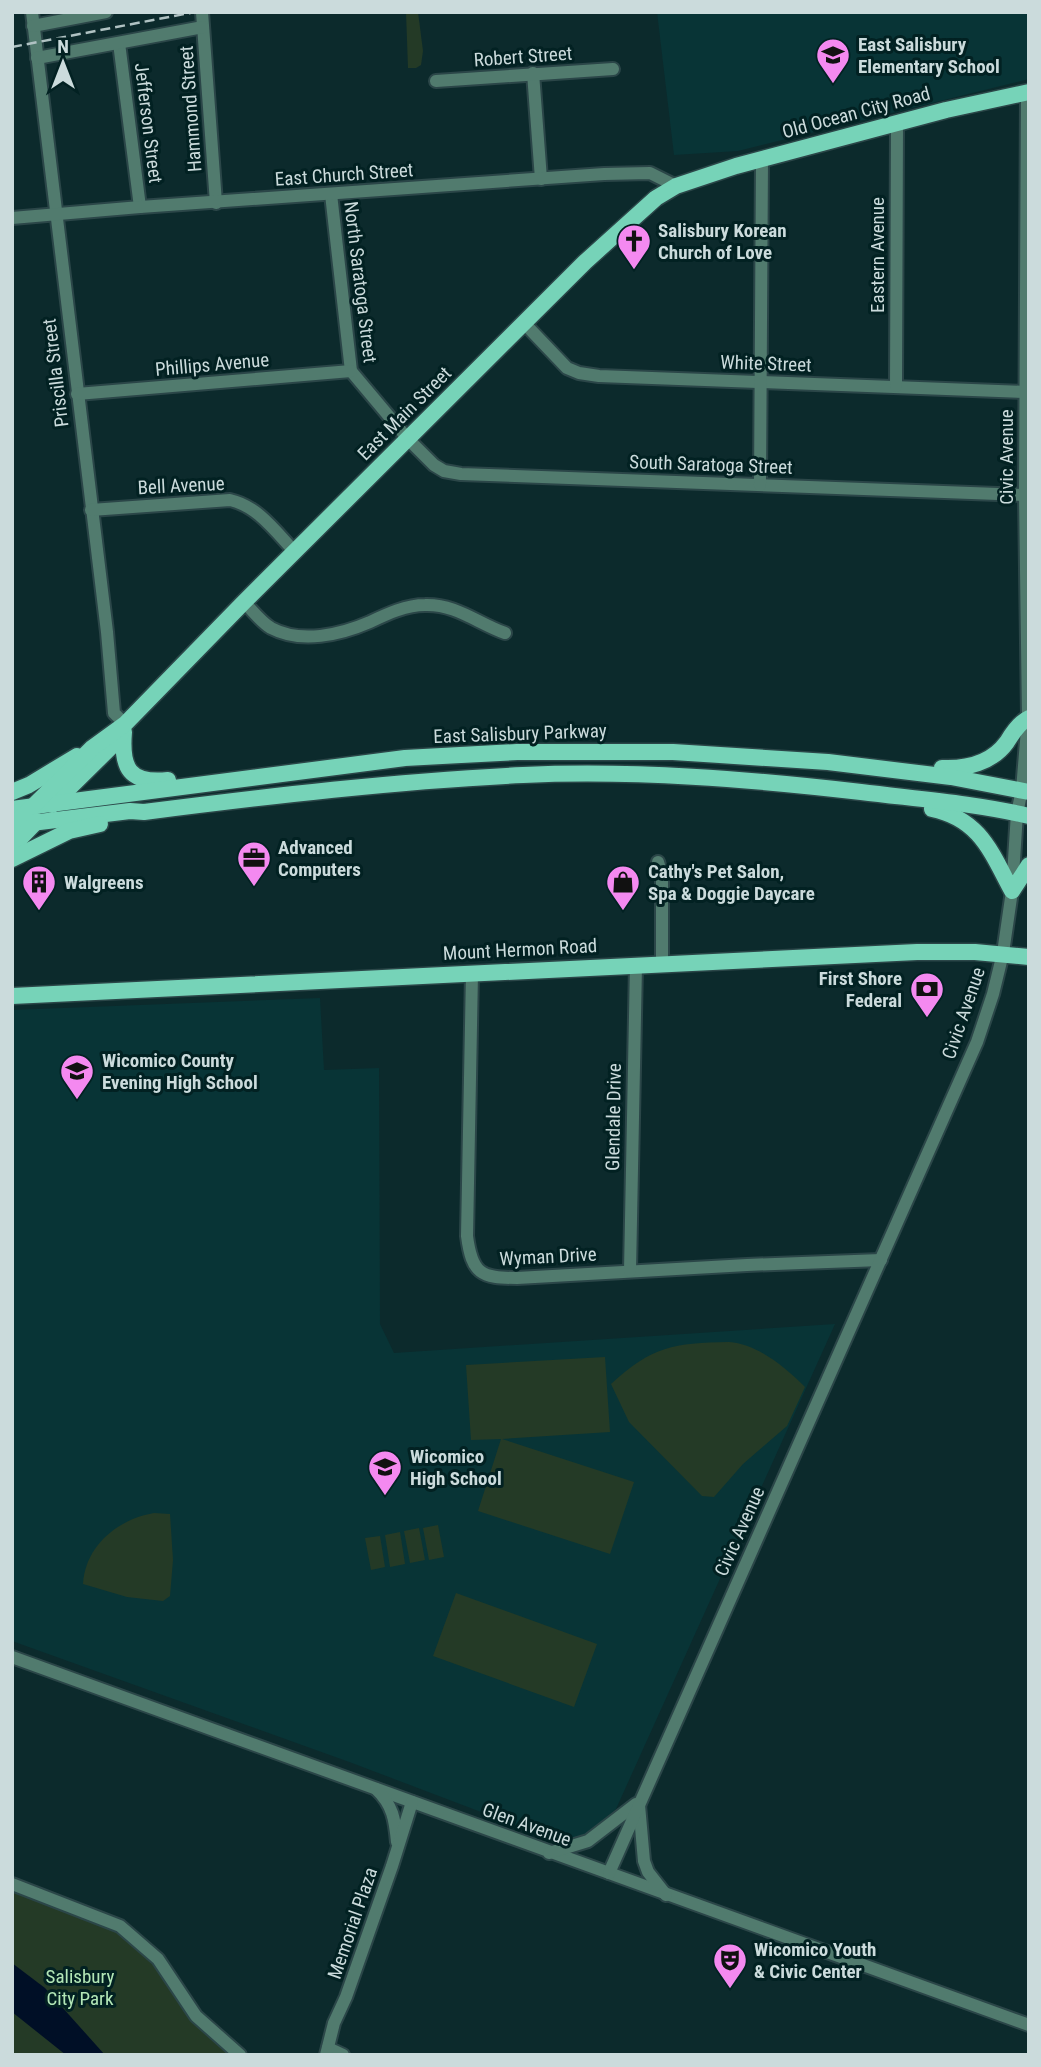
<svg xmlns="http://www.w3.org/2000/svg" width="1041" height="2067" font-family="'Roboto Condensed',sans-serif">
<rect width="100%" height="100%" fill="#0c2a2c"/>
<g fill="#083436">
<polygon points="657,12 1029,12 1029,79 738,151 674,155"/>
<polygon points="320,998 324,1070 379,1068 380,1324 394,1353 835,1324 616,1809 590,1832 575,1839 560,1842 352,1763 12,1641 12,1010"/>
</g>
<g fill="#243a26">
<polygon points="406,12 418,12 423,51 421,65 416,68 408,68"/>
<path d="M729,1342C758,1344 786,1368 805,1387L787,1426L743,1464L714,1497L702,1496L629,1422L611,1384C653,1346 673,1343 729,1342Z"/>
<polygon points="605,1357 610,1432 502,1439 634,1482 610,1554 478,1511 501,1439 471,1440 466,1365"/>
<path d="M154,1513L170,1514L173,1560L170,1596L163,1601L127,1597L83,1584C85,1546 118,1519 154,1513Z"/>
<polygon points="438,1525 444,1557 429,1560 423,1528"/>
<polygon points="419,1528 425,1560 410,1563 404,1531"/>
<polygon points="400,1532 405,1564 390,1567 385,1535"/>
<polygon points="380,1536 385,1567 371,1570 365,1538"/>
<polygon points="456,1593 597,1644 574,1707 433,1656"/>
<polygon points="12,1890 107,1925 136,1945 164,1978 189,2017 233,2055 12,2055"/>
</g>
<polygon fill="#000f26" points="12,1963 45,1988 105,2055 66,2055 12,2012"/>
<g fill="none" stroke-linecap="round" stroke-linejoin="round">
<g stroke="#2b4648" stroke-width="16">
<g id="minor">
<polyline points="32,12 107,632 114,713 125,724"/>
<polyline points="202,12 216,203"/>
<polyline points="33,26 106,12"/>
<polyline points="119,43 140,207"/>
<polyline points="37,58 203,27"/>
<polyline points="533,73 541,179"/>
<polyline points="436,81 613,69"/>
<polyline points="331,194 351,371 408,439 434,465 444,471 461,474 1025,495"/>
<polyline points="12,218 140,207 604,174 650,173 676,186"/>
<polyline points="525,324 567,368 579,373 599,376 1026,392"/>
<polyline points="896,386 897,124"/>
<polyline points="77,394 351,371"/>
<polyline points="760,485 762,158"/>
<path d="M91,510L230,500C258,506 276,532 295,552"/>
<path d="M244,602C252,610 261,622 271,628C301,644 340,635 370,622C387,614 406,605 425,605C456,604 477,623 505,633"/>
<polyline points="658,862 662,876 662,964"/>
<path d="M472,973L467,1236C472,1274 481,1278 517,1278L747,1265L881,1260"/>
<polyline points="630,1271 636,965"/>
<polyline points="12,1657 1029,2025"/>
<path d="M376,1789C393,1805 395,1820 397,1842"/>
<polyline points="639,1805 644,1861 648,1872 666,1895"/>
<polyline points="549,1853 588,1841 636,1804"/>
<polyline points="609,1873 977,1042 993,994 1003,953 1012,891 1017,813 1022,790 1028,717 1025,495 1027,92"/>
<polyline points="12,1884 120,1926 158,1959 196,2016 240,2055"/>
<polyline points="328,2048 343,2055"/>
<polyline points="326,2055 334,2023 346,1997 392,1866 412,1802"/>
</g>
</g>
<g stroke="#2b4648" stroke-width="19">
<g id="major">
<path d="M124,732C121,768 129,784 168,780"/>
<path d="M942,768C966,769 992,763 1007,742C1013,732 1020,722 1029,718"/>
<polyline points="12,792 29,785 77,756"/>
<polyline points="52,805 119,739 121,733"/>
<polyline points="12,809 405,758 517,752 673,752 828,762 951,777 1029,792"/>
<path d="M932,809C980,819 991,852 1012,891L1029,865"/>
<path d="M15,825L130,811L144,812C270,796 396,781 523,775C635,770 749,779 861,792C917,799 974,803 1029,816"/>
<polyline points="12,827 92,748 125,724 244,602 585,262 656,198 676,186 736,166 946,110 1029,92"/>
<polyline points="12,847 37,821"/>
<polyline points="12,859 69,831 100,824"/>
<polyline points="12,996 917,952 975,952 1029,957"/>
</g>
</g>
<use href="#minor" stroke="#517b6e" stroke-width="12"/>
<use href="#major" stroke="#76d3b8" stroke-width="16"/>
<polyline stroke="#b0c2c3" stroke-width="2.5" stroke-dasharray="10 5" stroke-linecap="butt" points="12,47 195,12"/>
</g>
<defs>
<g id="school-pin" transform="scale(1.75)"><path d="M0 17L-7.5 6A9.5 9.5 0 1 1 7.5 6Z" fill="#f489f0" stroke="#022122"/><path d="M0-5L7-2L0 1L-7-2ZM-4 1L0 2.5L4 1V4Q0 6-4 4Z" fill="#111"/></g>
<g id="church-pin" transform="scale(1.75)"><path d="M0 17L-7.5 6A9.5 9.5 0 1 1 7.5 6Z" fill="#f489f0" stroke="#022122"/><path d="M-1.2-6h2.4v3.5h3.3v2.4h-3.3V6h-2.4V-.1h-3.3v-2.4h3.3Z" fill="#111"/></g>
<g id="office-pin" transform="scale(1.75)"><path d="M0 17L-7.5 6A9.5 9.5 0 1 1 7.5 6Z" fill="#f489f0" stroke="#022122"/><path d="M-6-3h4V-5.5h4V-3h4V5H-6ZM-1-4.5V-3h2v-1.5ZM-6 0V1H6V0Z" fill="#111"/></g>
<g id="building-pin" transform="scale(1.75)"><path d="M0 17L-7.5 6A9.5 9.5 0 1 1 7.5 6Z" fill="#f489f0" stroke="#022122"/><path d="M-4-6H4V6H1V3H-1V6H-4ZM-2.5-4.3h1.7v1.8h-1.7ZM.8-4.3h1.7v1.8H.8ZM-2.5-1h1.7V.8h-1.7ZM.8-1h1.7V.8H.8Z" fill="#111"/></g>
<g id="shop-pin" transform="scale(1.75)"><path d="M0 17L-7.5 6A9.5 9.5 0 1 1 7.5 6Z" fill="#f489f0" stroke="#022122"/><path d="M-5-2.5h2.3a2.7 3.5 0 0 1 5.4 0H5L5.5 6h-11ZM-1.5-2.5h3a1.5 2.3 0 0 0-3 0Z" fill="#111"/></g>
<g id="bank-pin" transform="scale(1.75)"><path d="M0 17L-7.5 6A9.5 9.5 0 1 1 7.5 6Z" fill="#f489f0" stroke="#022122"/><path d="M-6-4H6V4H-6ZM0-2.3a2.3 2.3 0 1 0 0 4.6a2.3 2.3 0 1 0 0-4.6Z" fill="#111"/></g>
<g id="theatre-pin" transform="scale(1.75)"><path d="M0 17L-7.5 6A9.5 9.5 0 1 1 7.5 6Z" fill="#f489f0" stroke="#022122"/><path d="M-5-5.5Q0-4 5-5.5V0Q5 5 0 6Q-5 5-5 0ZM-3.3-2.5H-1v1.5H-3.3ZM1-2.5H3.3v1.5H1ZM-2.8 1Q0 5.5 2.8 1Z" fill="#111"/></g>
</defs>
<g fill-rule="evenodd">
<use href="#school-pin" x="833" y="55"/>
<use href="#church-pin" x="634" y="241"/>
<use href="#office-pin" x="254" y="858"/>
<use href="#building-pin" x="39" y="882"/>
<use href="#shop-pin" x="623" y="882"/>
<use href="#bank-pin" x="927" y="989"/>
<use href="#school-pin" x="77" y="1071"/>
<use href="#school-pin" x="385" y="1467"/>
<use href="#theatre-pin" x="730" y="1960"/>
</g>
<g text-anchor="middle" stroke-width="6" stroke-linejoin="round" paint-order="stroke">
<g font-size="19" font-weight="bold" fill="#cbdbdc" stroke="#022122" text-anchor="start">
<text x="858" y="51">East Salisbury<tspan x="858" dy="22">Elementary School</tspan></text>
<text x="658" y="237">Salisbury Korean<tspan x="658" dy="22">Church of Love</tspan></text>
<text x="278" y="854">Advanced<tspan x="278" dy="22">Computers</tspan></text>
<text x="648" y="878">Cathy's Pet Salon,<tspan x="648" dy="22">Spa &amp; Doggie Daycare</tspan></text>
<text x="64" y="889">Walgreens</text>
<text x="902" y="985" text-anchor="end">First Shore<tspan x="902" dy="22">Federal</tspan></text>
<text x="102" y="1067">Wicomico County<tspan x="102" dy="22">Evening High School</tspan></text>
<text x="410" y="1463">Wicomico<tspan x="410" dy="22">High School</tspan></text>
<text x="754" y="1956">Wicomico Youth<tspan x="754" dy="22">&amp; Civic Center</tspan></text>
</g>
<g font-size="19" fill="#cbdbdc" stroke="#022122">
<text transform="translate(523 56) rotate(-4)" y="7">Robert Street</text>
<text transform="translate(190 109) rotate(-94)" y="7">Hammond Street</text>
<text transform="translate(856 112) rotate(-15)" y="7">Old Ocean City Road</text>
<text transform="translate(149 123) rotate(83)" y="7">Jefferson Street</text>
<text transform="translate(344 174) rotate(-4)" y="7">East Church Street</text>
<text transform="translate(877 255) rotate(-90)" y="7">Eastern Avenue</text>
<text transform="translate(361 282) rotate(83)" y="7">North Saratoga Street</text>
<text transform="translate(766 363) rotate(2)" y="7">White Street</text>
<text transform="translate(212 364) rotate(-5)" y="7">Phillips Avenue</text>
<text transform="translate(55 373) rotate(-97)" y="7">Priscilla Street</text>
<text transform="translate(404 413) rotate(-45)" y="7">East Main Street</text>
<text transform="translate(1006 457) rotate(-90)" y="7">Civic Avenue</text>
<text transform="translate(711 464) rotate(2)" y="7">South Saratoga Street</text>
<text transform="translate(181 485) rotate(-3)" y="7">Bell Avenue</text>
<text transform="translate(520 733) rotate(-2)" y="7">East Salisbury Parkway</text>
<text transform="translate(520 949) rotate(-3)" y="7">Mount Hermon Road</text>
<text transform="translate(963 1013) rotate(-71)" y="7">Civic Avenue</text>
<text transform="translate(613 1117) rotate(-89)" y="7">Glendale Drive</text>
<text transform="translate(548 1256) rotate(-3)" y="7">Wyman Drive</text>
<text transform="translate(739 1531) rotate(-66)" y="7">Civic Avenue</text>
<text transform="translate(527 1824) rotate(20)" y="7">Glen Avenue</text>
<text transform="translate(352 1923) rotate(-71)" y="7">Memorial Plaza</text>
</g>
<g font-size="19" fill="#b3e7b7" stroke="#022122">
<text x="80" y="1983">Salisbury<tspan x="80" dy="22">City Park</tspan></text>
</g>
</g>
<rect width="1041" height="2067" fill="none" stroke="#cbdbdc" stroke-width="28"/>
<g transform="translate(63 63)" stroke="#022122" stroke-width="5" paint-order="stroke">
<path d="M0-5L12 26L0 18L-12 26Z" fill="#cbdbdc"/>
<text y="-10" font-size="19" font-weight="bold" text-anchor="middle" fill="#cbdbdc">N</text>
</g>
</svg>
